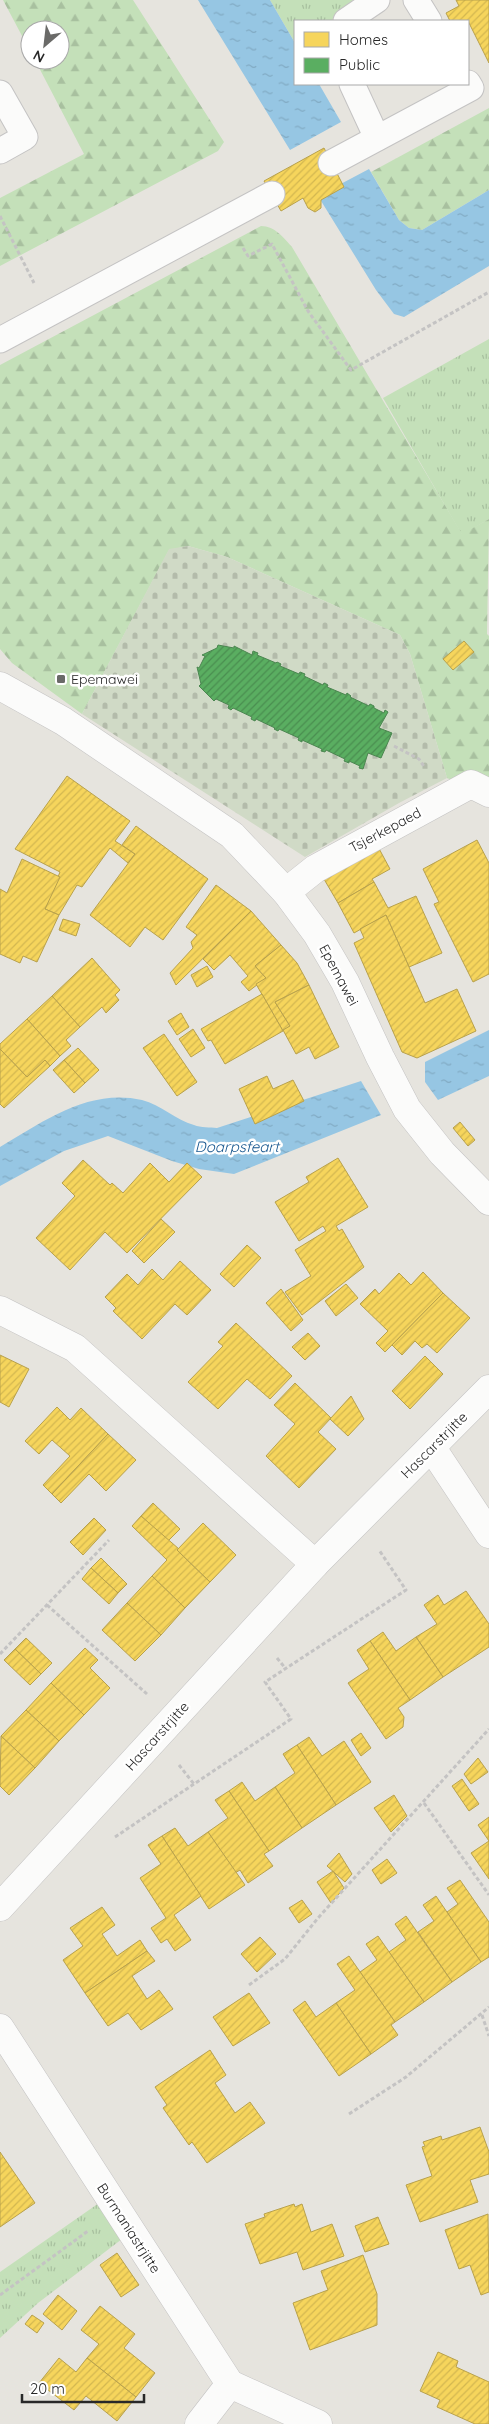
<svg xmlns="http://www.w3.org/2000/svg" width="489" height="2424" font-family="Quicksand,sans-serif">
<defs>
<pattern id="grass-tufts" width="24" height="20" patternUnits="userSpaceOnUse" patternTransform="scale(1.25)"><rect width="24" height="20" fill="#c4e0b9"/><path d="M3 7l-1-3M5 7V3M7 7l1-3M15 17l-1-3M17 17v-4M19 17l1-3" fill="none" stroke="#a8c09f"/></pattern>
<pattern id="forest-firs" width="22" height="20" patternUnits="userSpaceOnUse" patternTransform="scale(1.25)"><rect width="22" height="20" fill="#c4e0b9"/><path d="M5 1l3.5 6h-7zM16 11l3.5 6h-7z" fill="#a8c09f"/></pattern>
<pattern id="cemetery-stones" width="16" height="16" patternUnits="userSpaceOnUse" patternTransform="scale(1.25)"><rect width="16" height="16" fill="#d0dac6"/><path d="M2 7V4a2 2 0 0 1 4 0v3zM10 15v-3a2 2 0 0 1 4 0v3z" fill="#b3bbaa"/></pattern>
<pattern id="water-ripples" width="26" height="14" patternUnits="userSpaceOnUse" patternTransform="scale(1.25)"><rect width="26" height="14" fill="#96c6e3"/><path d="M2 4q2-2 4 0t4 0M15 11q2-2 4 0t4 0" fill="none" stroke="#81aac3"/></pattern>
<pattern id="homes-hatch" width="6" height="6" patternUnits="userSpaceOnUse" patternTransform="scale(1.25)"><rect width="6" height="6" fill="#f6d55c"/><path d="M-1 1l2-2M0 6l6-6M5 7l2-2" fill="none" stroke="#d3b750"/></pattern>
<pattern id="public-hatch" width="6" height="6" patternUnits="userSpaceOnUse" patternTransform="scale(1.25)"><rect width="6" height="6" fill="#5aae61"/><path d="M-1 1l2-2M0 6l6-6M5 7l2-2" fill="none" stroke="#4a8e50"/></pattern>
</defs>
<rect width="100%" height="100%" fill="#e6e4de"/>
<g fill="url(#grass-tufts)">
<polygon points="270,0 353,0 331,21 295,21 295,43"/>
<polygon points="489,339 489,519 462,535 383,398"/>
<polygon points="99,2203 122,2239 38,2303 0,2338 0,2272"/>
</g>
<g fill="url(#forest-firs)">
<polygon points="3,0 133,0 224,142 218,151 0,266 0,198 84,154 35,60 60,60 60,30 30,30 30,51"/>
<polygon points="489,108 489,190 422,230 409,228 399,220 371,172"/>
<path d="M261,226C275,226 284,238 292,247L462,534L489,519L487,634L489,636V796L447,778L410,654L400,635L227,557L188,546L169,550L82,714L12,663L0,649V365Z"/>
</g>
<polygon fill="url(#cemetery-stones)" points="188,546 227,557 400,635 410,654 447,778 399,803 305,857 82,714 169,549"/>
<g fill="url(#water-ripples)">
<polygon points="198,0 270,0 295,43 295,84 319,84 341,122 290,150"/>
<polygon points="369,169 399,220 409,228 422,230 489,190 489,266 404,317 394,314 376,290 318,196"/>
<polygon points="489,1030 489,1076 438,1100 425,1082 425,1062"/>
<path d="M361,1081L381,1115L234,1174L199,1169L172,1161L108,1136L64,1151L0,1186V1147C44,1121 89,1088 142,1100C161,1105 176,1120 194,1125C201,1128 210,1127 217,1128Z"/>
</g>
<g fill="url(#homes-hatch)" stroke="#b8a14c">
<polygon points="456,0 489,0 489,63 468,21 450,21 446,13 459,6"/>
<polygon points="324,148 344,187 321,200 321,208 315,212 308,208 303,198 281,211 264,181"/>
<polygon points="464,641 474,652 453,670 443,659"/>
<polygon points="67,776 130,821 115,841 135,854 128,863 110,848 82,887 77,885 59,915 45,909 60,872 15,849"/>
<polygon points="136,826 208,879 163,940 145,927 130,947 90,915 135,854 122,845"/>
<polygon points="477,840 489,863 489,974 473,982 434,904 439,902 423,869"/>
<polygon points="376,843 390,869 372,879 374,882 338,903 321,874"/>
<polygon points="22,859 60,877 45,909 59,915 37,962 23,956 20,963 0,954 0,889 7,893"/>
<polygon points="374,882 388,908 416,896 442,953 409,967 386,915 354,933 338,903"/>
<polygon points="216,885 251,911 176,985 170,973 193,948 191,942 197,935 186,927"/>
<polygon points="251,911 281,945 255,966 266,978 249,991 241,982 248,976 230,955 214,970 203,959"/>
<polygon points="386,915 425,1003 457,989 476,1031 417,1058 402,1052 354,943 364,938 360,929"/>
<polygon points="63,919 80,924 76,936 59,930"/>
<polygon points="281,945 297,963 309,985 275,1002 290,1026 283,1031 256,984 266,978 255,966"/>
<polygon points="92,958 120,990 115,995 119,1000 106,1013 102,1007 80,1027 52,996"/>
<polygon points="207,966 213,977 197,987 191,975"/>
<polygon points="309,985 339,1047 315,1059 309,1047 296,1054 283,1030 290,1026 275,1002"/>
<polygon points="262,994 283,1031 225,1064 211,1040 208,1041 201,1029"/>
<polygon points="52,996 80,1027 66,1040 71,1046 60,1056 27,1019"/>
<polygon points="181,1013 189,1027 177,1035 168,1021"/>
<polygon points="27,1019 60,1056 50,1066 45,1060 27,1077 0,1049 0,1044"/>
<polygon points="193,1029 205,1048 191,1057 179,1039"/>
<polygon points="164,1034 197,1082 177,1096 143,1048"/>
<polygon points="78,1048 99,1070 85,1083 64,1060"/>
<polygon points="0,1049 27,1077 45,1060 50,1066 4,1108 0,1104"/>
<polygon points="64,1060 85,1083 74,1093 53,1070"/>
<polygon points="267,1076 273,1089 293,1080 304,1101 255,1124 239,1089"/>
<polygon points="460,1122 475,1140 468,1146 453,1128"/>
<polygon points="338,1158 368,1207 336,1226 339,1231 342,1229 364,1267 302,1315 285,1292 311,1276 295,1250 326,1231 323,1226 299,1241 275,1202 309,1182 306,1177"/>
<polygon points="83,1160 110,1185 112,1183 123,1193 150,1163 169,1182 187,1163 202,1177 127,1253 105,1232 70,1270 36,1238 75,1196 62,1183"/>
<polygon points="161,1219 175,1232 144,1263 132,1251"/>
<polygon points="247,1245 261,1258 234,1287 220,1274"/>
<polygon points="180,1261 211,1290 187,1315 175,1304 142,1339 113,1311 116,1308 105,1297 127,1274 138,1285 152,1269 163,1280"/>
<polygon points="423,1272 443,1293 385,1352 376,1343 388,1331 360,1304 375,1289 379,1294 399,1273 411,1285"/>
<polygon points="346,1284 358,1298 336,1316 325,1301"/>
<polygon points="281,1289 303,1320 291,1331 266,1303"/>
<polygon points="443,1293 470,1318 437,1353 427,1344 422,1348 415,1341 402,1355 392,1345"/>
<polygon points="236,1323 292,1376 270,1399 247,1379 218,1409 188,1382 223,1346 218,1342"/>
<polygon points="308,1333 320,1346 305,1360 292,1347"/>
<polygon points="0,1355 29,1369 9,1407 0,1402"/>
<polygon points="425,1356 443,1374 410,1409 392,1391"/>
<polygon points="295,1383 331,1418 318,1432 336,1449 299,1488 266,1456 295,1424 274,1405"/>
<polygon points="351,1396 364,1419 348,1436 330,1419"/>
<polygon points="57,1407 70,1420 81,1408 108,1434 52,1494 43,1485 70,1456 52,1440 39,1454 25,1441"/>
<polygon points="108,1434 136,1460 106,1491 89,1474 61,1503 52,1494"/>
<polygon points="153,1503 180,1529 168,1541 141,1516"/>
<polygon points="141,1516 179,1549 177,1550 210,1582 185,1608 152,1576 167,1560 132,1526"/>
<polygon points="94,1518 106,1530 83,1555 70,1542"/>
<polygon points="203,1523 236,1555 210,1582 177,1550"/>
<polygon points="101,1558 127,1584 118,1593 91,1568"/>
<polygon points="91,1568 118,1593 109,1604 82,1579"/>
<polygon points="152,1576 185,1608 161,1635 127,1603"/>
<polygon points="466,1591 489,1624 489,1647 443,1677 416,1637 437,1624 424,1605 438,1595 444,1605"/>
<polygon points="127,1603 161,1635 135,1661 102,1630"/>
<polygon points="383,1632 396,1651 416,1637 443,1677 410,1700 370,1641"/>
<polygon points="26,1638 52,1663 41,1674 15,1649"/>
<polygon points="370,1641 410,1700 398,1708 404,1717 403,1727 386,1739 348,1683 369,1669 357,1650"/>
<polygon points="85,1648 98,1660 90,1668 110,1688 84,1715 51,1683"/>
<polygon points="15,1649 41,1674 30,1685 4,1660"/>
<polygon points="51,1683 84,1715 59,1741 26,1710"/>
<polygon points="26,1710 59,1741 35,1768 1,1736"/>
<polygon points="361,1733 371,1748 361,1756 351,1740"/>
<polygon points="1,1736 35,1768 9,1795 0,1786"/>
<polygon points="309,1737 322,1756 344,1741 371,1782 336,1805 297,1745"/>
<polygon points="297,1745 336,1805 302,1828 275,1787 295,1773 283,1754"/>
<polygon points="478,1758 488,1772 471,1784 464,1774"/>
<polygon points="462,1779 479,1804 469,1811 452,1786"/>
<polygon points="242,1782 255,1801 275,1787 302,1828 269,1851 229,1791"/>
<polygon points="229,1791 269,1851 264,1854 273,1866 248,1883 240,1870 235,1873 208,1832 228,1818 215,1800"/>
<polygon points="394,1795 407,1816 391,1832 374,1808"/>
<polygon points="489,1817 489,1841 478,1825"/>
<polygon points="175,1828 188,1846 208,1832 245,1885 209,1909 162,1836"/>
<polygon points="162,1836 201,1896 174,1915 191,1940 175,1951 167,1939 161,1943 151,1928 166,1918 140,1878 161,1864 148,1845"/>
<polygon points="489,1841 489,1879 471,1853"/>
<polygon points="339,1853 352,1874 345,1882 327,1866"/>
<polygon points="387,1859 397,1873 381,1884 372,1870"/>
<polygon points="333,1871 344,1888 331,1903 317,1882"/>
<polygon points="460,1880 489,1922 489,1957 481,1962 447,1912 458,1904 447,1888"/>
<polygon points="436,1896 481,1962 452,1982 418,1932 434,1921 423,1905"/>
<polygon points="302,1900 312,1914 299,1923 289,1908"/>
<polygon points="102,1907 115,1925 102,1934 117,1956 140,1940 147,1951 85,1993 63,1960 83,1946 70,1928"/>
<polygon points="406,1916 452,1982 424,2002 389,1952 406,1940 395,1924"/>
<polygon points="378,1936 424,2002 395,2022 360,1972 377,1960 366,1944"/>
<polygon points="260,1937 276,1954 257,1972 241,1954"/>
<polygon points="147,1951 155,1961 132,1976 147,1999 159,1990 173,2009 141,2030 128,2013 108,2026 85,1993"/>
<polygon points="349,1956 395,2022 391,2025 398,2035 371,2054 336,2003 355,1990 337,1964"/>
<polygon points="249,1993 270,2023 233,2046 213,2017"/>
<polygon points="305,2001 316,2017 336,2003 371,2054 339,2076 293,2010"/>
<polygon points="210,2050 226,2075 215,2083 235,2113 250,2102 265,2123 207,2163 192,2142 189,2145 163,2108 167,2105 155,2087"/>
<polygon points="480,2127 489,2152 489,2174 470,2180 478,2202 420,2222 406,2185 432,2176 422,2147 425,2146 423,2142 441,2136 442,2140"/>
<polygon points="0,2152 35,2203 0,2227"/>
<polygon points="294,2204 295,2207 302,2204 311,2232 332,2224 344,2256 303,2270 297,2252 260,2264 245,2224 265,2217 264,2214"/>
<polygon points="488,2214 489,2292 481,2295 470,2265 459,2269 445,2230"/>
<polygon points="378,2217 389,2244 365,2252 355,2226"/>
<polygon points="117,2253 139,2285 121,2297 100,2265"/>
<polygon points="363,2255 377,2294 377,2325 310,2350 293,2303 328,2290 321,2271"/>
<polygon points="58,2295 77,2311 62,2330 43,2314"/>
<polygon points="100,2306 135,2334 124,2348 155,2373 136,2397 87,2358 99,2344 81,2330"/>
<polygon points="32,2315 44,2323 37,2333 25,2324"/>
<polygon points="438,2352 458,2361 456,2367 489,2382 489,2424 475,2424 437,2407 440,2400 420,2391"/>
<polygon points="59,2358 76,2372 87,2358 136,2397 117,2421 86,2396 74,2410 39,2383"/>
</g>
<polygon fill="url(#public-hatch)" stroke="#4b8650" points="218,645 234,648 234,646 252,655 253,651 258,653 257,655 276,663 277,662 281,664 280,666 299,674 300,672 305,674 304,676 323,685 324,683 328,685 327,687 346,695 347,693 351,696 350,697 369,706 370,704 374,706 374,708 384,713 385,710 388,712 379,728 392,733 381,758 368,753 363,769 359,768 360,766 349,761 349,763 344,761 345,759 326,750 325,752 321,751 322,749 302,740 302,742 298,740 299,738 279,729 278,731 274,729 275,728 256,719 255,721 251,719 252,717 233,708 231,710 228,708 229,705 216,699 214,701 199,686 201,684 197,667 199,668 205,656 202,655 217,648"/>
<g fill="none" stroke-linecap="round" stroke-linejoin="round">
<g stroke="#c4c3c3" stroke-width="27">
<g id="service">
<polyline points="416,0 429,21"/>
<polyline points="346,21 377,0"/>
<polyline points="352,84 377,138"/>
<polyline points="0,93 25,137 0,151"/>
<polyline points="331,163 471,88 468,83"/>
<polyline points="0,340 272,194"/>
</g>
</g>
<g stroke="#c4c3c3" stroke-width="29">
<g id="minor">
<polyline points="286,892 315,869 471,784 489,793"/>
<polyline points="0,1310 75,1348 315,1564"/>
<polyline points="432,1448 489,1534"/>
<polyline points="0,1907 315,1564 489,1389"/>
<polyline points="0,2028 230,2384 199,2424"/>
<polyline points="230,2384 318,2424"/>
</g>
</g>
<g stroke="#c4c3c3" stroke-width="29">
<polyline id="tertiary" points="0,686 63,721 232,835 286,892 317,934 345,982 380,1057 407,1109 442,1153 489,1201"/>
</g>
<g stroke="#c4c3c3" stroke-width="3" stroke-dasharray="4 2.5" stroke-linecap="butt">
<polyline points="0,216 34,283"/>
<polyline points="243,248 248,256 272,244 308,311 351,370 489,292"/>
<polyline points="394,746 419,759 425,768"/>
<polyline points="47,1605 147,1694"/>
<polyline points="0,1654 109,1540"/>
<polyline points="277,1658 286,1669"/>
<polyline points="179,1765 194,1784"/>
<polyline points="424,1803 489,1895"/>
<polyline points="115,1837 291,1719 265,1682 406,1590 379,1550"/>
<polyline points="249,1985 285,1959 318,1918 489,1729"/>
<polyline points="482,2015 489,2036"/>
<polyline points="349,2114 406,2077 489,2007"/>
<polyline points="0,2295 88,2231"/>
</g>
<use href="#service" stroke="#fbfbfa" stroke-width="25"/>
<use href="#minor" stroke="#fbfbfa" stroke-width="28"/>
<use href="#tertiary" stroke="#fbfbfa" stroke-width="28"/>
</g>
<rect fill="#6a6a68" stroke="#fff" stroke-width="2" x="56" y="674" width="10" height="10" rx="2.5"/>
<g text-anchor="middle" stroke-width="5" stroke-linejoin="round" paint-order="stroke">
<g font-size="14" fill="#282828" stroke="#fff" text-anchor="start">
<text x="71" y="684">Epemawei</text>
</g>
<g font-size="14" fill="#282828" stroke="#fff">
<text transform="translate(385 830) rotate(-28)" y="5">Tsjerkepaed</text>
<text transform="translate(339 975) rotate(62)" y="5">Epemawei</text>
<text transform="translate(434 1445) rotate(-45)" y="5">Hascarstrjitte</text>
<text transform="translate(157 1736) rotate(-48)" y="5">Hascarstrjitte</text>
<text transform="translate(129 2228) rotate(57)" y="5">Burmaniastrjitte</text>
</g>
<g font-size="15" font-style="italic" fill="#16568e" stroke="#fff">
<text x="237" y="1152">Doarpsfeart</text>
</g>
</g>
<rect x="294" y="20" width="175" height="65" fill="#ffffff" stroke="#a9a9a9"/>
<rect x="304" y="32" width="25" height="15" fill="#f6d55c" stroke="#a9a9a9"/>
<text x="339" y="45" font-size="15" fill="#282828">Homes</text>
<rect x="304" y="58" width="25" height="15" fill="#5aae61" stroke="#a9a9a9"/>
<text x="339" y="70" font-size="15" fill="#282828">Public</text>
<g transform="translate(45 45) rotate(208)"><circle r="24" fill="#ffffff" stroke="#a9a9a9"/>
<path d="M0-4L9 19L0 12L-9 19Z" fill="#6a6a68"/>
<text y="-8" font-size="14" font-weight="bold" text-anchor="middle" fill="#282828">N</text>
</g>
<path d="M22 2394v8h122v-8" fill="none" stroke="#282828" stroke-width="2.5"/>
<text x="30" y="2394" font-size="15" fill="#282828" stroke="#ffffff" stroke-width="4" paint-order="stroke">20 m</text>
</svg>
